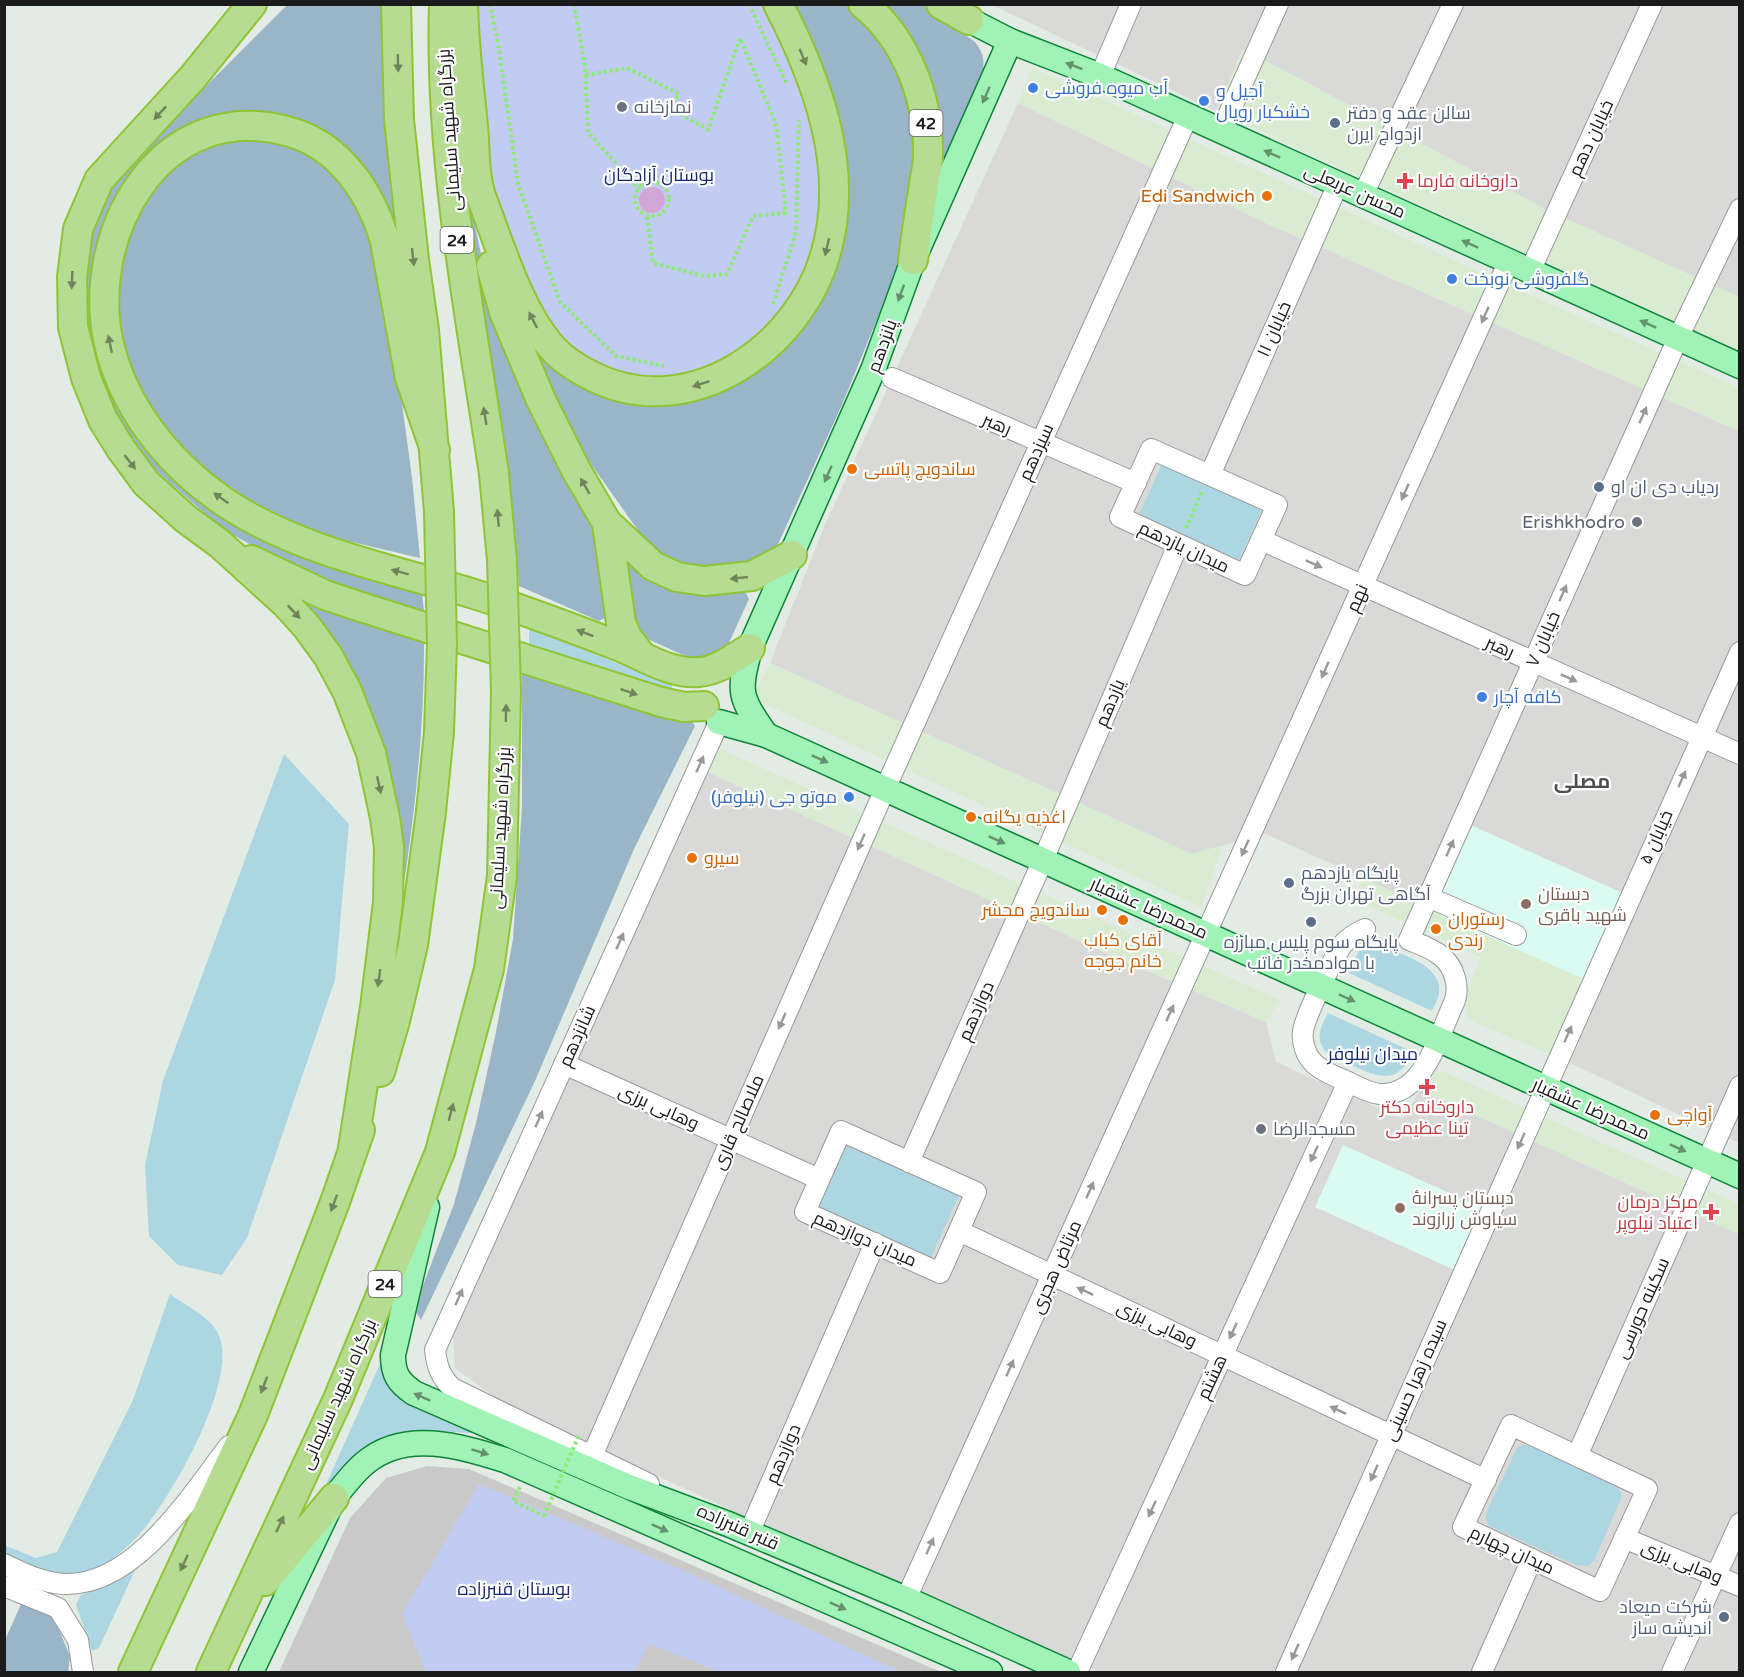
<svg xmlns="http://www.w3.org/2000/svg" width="1744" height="1677" font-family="'Varela Round',Cairo,sans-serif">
<rect width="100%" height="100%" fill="#e2ece5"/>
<g fill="#d9d9d8">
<polygon points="990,4 1739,5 1739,297 1545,209 1243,49 1216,111"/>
<polygon points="1018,103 1268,224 1739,431 1739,1143 1570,1063 1602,987 1266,834 1192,854 770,663 824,527"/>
<polygon points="708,772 1104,952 1266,1022 1276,1062 1403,1119 1420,1090 1739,1234 1739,1672 1099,1672 789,1537 507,1406 455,1368 453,1336"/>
</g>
<g fill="#d9ecd2">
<polygon points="1243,49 1545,209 1739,297 1739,350 1216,111"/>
<polygon points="1032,67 1521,291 1739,388 1739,431 1268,224 1018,103"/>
<polygon points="770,663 1192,854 1223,845 1201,907 752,698"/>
<polygon points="720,749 1280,1000 1266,1022 1104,952 708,772"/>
<polygon points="1363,878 1603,987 1570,1063 1469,1020 1464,997 1481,957 1353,899"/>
<polygon points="1431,1066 1739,1204 1739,1234 1420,1090"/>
</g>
<g fill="#dbfbf2">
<polygon points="1466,823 1627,895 1588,981 1427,909"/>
<polygon points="1343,1145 1485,1209 1457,1271 1315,1207"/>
</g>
<polygon fill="#c9c9c9" points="427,1466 469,1469 941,1672 279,1672 350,1518 386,1478"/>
<g fill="#acd6e2">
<polygon points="1162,464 1262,509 1239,560 1139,515"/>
<polygon points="529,627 641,673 662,676 672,683 672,692 584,664 529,643"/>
<polygon points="284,754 349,824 335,980 247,1238 222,1275 178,1265 149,1236 145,1165 163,1081"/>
<path d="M1375,945L1382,946C1401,955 1444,965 1439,994C1438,1000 1434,1006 1432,1011L1347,972L1359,951Z"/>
<path d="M1328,1013L1413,1052C1397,1088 1375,1076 1347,1063C1337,1059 1325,1055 1321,1044C1317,1033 1323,1023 1328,1013Z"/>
<polygon points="846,1145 959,1195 931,1258 818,1207"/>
<path d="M170,1294C184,1305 206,1314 216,1330C245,1373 167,1506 136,1538C118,1557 95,1573 70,1577C59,1579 18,1564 5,1560L4,1545L36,1558L57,1552L133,1400Z"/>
<path d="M388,1346L386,1361L485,1435C457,1431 430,1430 402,1434L311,1518Z"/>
<polygon points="1523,1445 1530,1445 1617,1485 1622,1496 1594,1561 1588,1566 1576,1565 1489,1526 1486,1519 1487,1511 1517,1448"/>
<polygon points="136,1568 99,1648 92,1651 76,1605 80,1596"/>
</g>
<g fill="#9ab5c7">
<polygon points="287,5 383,5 383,91 391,192 415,359 340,153 216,122 104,244 138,427 336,568 422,593 424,611 340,587 276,559 226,531 201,510 144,460 110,404 99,374 88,331 86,265 92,233 103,203 127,165"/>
<polygon points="785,5 852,5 898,60 918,147 908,244 841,407 773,555 712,574 674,561 647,543 561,422 520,312 758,368 790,343 804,326 818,305 836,261"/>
<path d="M870,5H923L975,42C984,54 985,61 982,75L921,233L938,148Z"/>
<polygon points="217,137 297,141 359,194 385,277 412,478 420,558 339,539 287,521 197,474 129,381 112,281 147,185"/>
<polygon points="463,143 470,202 485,273 598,535 609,616 599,621 519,586 515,529 497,416 469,263"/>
<polygon points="616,541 743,588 749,599 727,647 712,659 695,658 683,655 628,630"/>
<path d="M265,576L424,633C425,731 414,820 399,916L384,781Z"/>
<polygon points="522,664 692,722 695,726 634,849 535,1081 421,1320 414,1309 454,1204 476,1123 496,1032 513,939 522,807"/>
<polygon points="22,1602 53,1614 70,1657 68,1672 5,1672 5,1640"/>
</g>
<g fill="#c2ccf3">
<polygon points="472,5 773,5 792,46 827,179 805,285 732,362 677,382 610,375 549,331 499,218 473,32"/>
<polygon points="479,1484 682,1570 901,1672 720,1672 649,1644 634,1672 426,1672 402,1614"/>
</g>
<circle fill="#d2a6d6" cx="652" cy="200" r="13"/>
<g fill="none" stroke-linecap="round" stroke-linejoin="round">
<g stroke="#989898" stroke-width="22">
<g id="minor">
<polyline points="1100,76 1131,4"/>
<polyline points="1221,131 1278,4"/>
<polyline points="1363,195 1453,4"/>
<polyline points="1530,271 1652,4"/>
<polyline points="892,378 1136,483"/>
<polygon points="1151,449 1277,505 1245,575 1120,517"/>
<polyline points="1210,475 1338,184"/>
<polyline points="1261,540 1740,754"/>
<polyline points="1428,897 1516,935"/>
<path d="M1365,929C1356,933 1349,937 1343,944C1334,956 1305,1017 1303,1031C1302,1037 1303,1043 1305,1049C1311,1068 1330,1074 1346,1081C1357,1086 1368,1093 1380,1094C1424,1096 1438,1037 1453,1005C1461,989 1455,967 1441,956C1432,948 1419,944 1409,940L1678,338L1740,209"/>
<polyline points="564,1064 819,1179"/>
<polygon points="841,1131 976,1192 940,1273 805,1212"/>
<polyline points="909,1162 1043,860 1178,545"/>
<polyline points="959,1231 1486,1480"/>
<polygon points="1511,1425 1647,1489 1600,1591 1463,1527"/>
<polyline points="592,1456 885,789 1188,116"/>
<polyline points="1577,1456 1740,1086"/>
<path d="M649,1484L452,1388C440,1376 437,1366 435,1350L719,722"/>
<polyline points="749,1533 875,1243"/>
<polyline points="1624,1538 1740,1586"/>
<path d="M4,1564C23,1573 45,1584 66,1584C136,1585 191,1495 229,1446"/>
<polyline points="4,1586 58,1608 78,1640 83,1672"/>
<polyline points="906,1599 1509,261"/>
<polyline points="1077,1672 1348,1082"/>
<polyline points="1286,1672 1740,652"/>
<polyline points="1482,1672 1532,1559"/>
<polyline points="1672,1672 1740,1523"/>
</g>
</g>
<g stroke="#0e843a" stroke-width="27">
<g id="major">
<polyline points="969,20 1010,41 1100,76 1740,366"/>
<polyline points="719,722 766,735 1740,1176"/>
<path d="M766,735C739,696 738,694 750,648L873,370L913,260L1010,41"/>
<path d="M427,1207L393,1355C393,1374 398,1382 414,1393L629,1487L728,1524L906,1599L1068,1672"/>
<path d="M251,1672L334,1498C344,1485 353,1473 365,1463C405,1429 460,1446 505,1460L990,1672"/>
</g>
</g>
<g stroke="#90c434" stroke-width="32">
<g id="highway">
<polyline points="252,4 193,77 99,180 78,229 72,277 73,327 86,378 103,420 121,449 146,483 186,519 220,544 286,604 307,627 328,656 347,691 371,753 385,818 389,847 388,902 375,1007 353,1148"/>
<polyline points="396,4 399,120 414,260 424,330 439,512"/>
<path d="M444,4C439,163 471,318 494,474"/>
<path d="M463,4C464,45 469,86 473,126C475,146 474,169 479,189C482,201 488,214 492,226C506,264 523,313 549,344C561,359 579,370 596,378C692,423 800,347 826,252C850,168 817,79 778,4"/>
<path d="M863,4C907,39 929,100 928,155C928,167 924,180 923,192C919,214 916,237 913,260"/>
<polyline points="941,4 969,20"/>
<polyline points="491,266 504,312 541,400 576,470 607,523 653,566 677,577 704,581 752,576 792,555"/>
<path d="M435,450L410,378L385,241C371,193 340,146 290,132C159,94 80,239 111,352C129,417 176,471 232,507C306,553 392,569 474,594C522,609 569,627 616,645C642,655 671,675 699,672C717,671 734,658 750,648"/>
<polyline points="607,523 621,623 627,637 640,654"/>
<polyline points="251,560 325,595 358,606 661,702 684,707 704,706"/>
<polyline points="380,1072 395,1021 413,945 431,812"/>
<polyline points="265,1581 334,1498"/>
<polyline points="133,1672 253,1415 335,1202 360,1130"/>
<polyline points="211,1672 338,1399 440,1152 489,969 502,876"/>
</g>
</g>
<g stroke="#8beb73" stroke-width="4" stroke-dasharray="3 3" stroke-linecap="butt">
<polyline points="490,4 499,49 518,184 560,302 616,356 664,366"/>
<polyline points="574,4 585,66 588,132 639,189"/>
<polyline points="749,4 787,85"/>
<polyline points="586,75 627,68 679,94 672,109 708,130 740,38 776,124 786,213 753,216 727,274 704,276 653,263 647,216"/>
<circle cx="652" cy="199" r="17"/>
<polyline points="773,304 796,232 799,120"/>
<polyline points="1186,528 1202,491"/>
<polyline points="520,1487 513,1501 544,1516"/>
</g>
<use href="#minor" stroke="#fff" stroke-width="20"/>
<use href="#major" stroke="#a1f2b7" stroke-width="24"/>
<use href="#highway" stroke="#b5dc90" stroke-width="28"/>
<g stroke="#90c434" stroke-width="32" stroke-linecap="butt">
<g id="highway-bridge">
<polyline points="494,474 502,560 506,691 502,876"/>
<polyline points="431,812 439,732 442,644 439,512"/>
</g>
</g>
<polyline stroke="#8beb73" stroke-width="4" stroke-dasharray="3 3" stroke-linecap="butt" points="544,1516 579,1435"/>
<use href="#highway-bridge" stroke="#b5dc90" stroke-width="28"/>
</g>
<defs><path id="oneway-solid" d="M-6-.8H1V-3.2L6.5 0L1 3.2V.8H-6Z" transform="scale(1.5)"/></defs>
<g fill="#70855b">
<use href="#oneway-solid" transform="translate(803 57) rotate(67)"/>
<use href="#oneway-solid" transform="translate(398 63) rotate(89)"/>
<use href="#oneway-solid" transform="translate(160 113) rotate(133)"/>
<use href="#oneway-solid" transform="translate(827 247) rotate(103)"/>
<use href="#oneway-solid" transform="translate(413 257) rotate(83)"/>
<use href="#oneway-solid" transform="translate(72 280) rotate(92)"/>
<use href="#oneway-solid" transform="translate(533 320) rotate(-117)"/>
<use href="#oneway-solid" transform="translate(110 344) rotate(-102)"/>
<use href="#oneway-solid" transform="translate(701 384) rotate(162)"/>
<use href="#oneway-solid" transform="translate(485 416) rotate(-99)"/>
<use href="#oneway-solid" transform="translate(130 462) rotate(52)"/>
<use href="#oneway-solid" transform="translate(585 486) rotate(-120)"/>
<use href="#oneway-solid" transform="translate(221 498) rotate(-145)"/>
<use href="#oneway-solid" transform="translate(498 518) rotate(-95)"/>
<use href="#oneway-solid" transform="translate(400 572) rotate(-165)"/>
<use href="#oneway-solid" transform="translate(739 578) rotate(174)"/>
<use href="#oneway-solid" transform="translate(294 612) rotate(47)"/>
<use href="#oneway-solid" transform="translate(585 633) rotate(-159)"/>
<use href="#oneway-solid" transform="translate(629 692) rotate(18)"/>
<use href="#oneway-solid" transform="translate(506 713) rotate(-89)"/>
<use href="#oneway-solid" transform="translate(379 785) rotate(78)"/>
<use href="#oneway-solid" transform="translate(379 978) rotate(98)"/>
<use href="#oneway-solid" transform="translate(451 1112) rotate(-75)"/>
<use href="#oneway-solid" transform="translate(334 1203) rotate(110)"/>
<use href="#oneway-solid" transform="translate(264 1385) rotate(111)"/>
<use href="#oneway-solid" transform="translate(280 1524) rotate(-65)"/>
<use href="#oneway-solid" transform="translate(184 1563) rotate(115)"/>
</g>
<g fill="#659171">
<use href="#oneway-solid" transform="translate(1074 66) rotate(-159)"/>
<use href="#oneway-solid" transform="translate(986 95) rotate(114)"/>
<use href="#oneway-solid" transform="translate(1272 154) rotate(-156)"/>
<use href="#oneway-solid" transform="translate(1470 244) rotate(-156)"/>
<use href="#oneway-solid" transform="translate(901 293) rotate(110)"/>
<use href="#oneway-solid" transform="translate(1648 324) rotate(-156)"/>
<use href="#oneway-solid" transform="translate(828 474) rotate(114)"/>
<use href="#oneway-solid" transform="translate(820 759) rotate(24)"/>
<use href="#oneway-solid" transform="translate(997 840) rotate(24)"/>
<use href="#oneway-solid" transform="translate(1347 998) rotate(24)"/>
<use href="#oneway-solid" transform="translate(1678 1148) rotate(24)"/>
<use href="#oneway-solid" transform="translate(422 1397) rotate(-156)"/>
<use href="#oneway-solid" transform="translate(480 1452) rotate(17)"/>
<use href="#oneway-solid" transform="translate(660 1528) rotate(24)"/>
<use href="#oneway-solid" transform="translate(838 1606) rotate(24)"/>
</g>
<g fill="#989898">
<use href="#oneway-solid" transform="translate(1485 315) rotate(114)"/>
<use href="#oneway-solid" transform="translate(1643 415) rotate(-66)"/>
<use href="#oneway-solid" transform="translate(1405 492) rotate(114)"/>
<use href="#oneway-solid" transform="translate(1314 564) rotate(24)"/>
<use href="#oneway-solid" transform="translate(1563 593) rotate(-66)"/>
<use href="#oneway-solid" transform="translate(1325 670) rotate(114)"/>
<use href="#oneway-solid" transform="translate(1569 678) rotate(24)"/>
<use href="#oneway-solid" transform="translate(700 764) rotate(-66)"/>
<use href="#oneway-solid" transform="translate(1682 779) rotate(-66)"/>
<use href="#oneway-solid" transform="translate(861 842) rotate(114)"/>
<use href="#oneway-solid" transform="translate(1245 848) rotate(114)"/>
<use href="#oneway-solid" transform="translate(1450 848) rotate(-66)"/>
<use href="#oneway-solid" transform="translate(620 941) rotate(-66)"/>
<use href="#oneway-solid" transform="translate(1170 1013) rotate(-66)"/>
<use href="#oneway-solid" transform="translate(782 1021) rotate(114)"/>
<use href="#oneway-solid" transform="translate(1568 1034) rotate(-66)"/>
<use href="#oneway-solid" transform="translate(539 1119) rotate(-66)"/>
<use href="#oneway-solid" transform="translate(1521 1141) rotate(114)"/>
<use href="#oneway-solid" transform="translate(1314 1154) rotate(115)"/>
<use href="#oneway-solid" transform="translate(1090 1190) rotate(-66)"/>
<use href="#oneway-solid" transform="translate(1085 1291) rotate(-155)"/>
<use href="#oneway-solid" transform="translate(459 1297) rotate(-66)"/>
<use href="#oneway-solid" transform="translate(1233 1331) rotate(115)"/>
<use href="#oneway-solid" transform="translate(1010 1368) rotate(-66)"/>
<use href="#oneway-solid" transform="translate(1338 1410) rotate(-155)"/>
<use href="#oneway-solid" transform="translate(1374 1473) rotate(114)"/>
<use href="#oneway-solid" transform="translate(1152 1509) rotate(115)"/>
<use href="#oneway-solid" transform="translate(930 1546) rotate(-66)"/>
<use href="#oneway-solid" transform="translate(1295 1652) rotate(114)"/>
</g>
<g fill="#3f7fe0" stroke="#fff" stroke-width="2">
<circle cx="1033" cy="88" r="6"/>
<circle cx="1204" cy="101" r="6"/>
<circle cx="1452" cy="279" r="6"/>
<circle cx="1482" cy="697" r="6"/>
<circle cx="849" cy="797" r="6"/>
</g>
<g fill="#6b7280" stroke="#fff" stroke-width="2">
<circle cx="622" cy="107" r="6"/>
<circle cx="1637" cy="522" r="6"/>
<circle cx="1261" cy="1129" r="6"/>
</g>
<g fill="#5c6f8a" stroke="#fff" stroke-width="2">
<circle cx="1335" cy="123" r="6"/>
<circle cx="1599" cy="487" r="6"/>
<circle cx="1289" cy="883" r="6"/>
<circle cx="1311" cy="922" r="6"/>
<circle cx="1724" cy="1617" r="6"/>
</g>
<g fill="#e0444e" stroke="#fff" stroke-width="2">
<path d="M1402 172h6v6h6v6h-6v6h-6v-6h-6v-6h6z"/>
<path d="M1424 1078h6v6h6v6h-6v6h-6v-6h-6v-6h6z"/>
<path d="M1708 1203h6v6h6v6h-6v6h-6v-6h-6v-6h6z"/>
</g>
<g fill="#e8710a" stroke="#fff" stroke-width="2">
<circle cx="1267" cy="196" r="6"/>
<circle cx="852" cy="469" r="6"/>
<circle cx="971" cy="817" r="6"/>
<circle cx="692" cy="858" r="6"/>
<circle cx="1102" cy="910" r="6"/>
<circle cx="1123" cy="920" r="6"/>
<circle cx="1436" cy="929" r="6"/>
<circle cx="1655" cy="1115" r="6"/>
</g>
<g fill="#8d6e63" stroke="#fff" stroke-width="2">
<circle cx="1526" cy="904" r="6"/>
<circle cx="1400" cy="1208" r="6"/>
</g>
<g text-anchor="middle" stroke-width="4.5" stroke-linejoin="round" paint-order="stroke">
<g fill="#fff" stroke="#5f5f5f" stroke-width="1.5">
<rect x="909.5" y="110" width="33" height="26" rx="4.5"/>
<rect x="440.5" y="227" width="33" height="26" rx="4.5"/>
<rect x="368.5" y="1271" width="33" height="26" rx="4.5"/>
</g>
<g font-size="16" font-weight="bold" fill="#1b1b1b">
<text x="926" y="129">42</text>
<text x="457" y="246">24</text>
<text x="385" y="1290">24</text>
</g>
<g font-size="18" fill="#366cbe" stroke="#fff" text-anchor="start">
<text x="1045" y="94">آب میوه فروشی</text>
<text x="1216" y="97">آجیل و<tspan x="1216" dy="21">خشکبار رویال</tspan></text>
<text x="1464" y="285">گلفروشی نوبخت</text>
<text x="1494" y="703">کافه آچار</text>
<text x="837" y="803" text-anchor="end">موتو جی (نیلوفر)</text>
</g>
<g font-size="18" fill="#5b616d" stroke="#fff" text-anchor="start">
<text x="634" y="113">نمازخانه</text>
<text x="1625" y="528" text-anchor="end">Erishkhodro</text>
<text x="1273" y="1135">مسجدالرضا</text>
</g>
<g font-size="18" fill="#4e5e75" stroke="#fff" text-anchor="start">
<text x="1347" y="119">سالن عقد و دفتر<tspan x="1347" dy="21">ازدواج ایرن</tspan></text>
<text x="1611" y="493">ردیاب دی ان او</text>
<text x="1301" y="879">پایگاه یازدهم<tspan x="1301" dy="21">آگاهی تهران بزرگ</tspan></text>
<text x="1311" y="948" text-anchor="middle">پایگاه سوم پلیس مبارزه<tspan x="1311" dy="21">با موادمخدر فاتب</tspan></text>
<text x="1712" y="1613" text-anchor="end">شرکت میعاد<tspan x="1712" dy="21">اندیشه ساز</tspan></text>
</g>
<g font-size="18" fill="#1b1b1b" stroke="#fff">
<text transform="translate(449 130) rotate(-94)" y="6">بزرگراه شهید سلیمانی</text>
<text transform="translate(1591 138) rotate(-65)" y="6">خیابان دهم</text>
<text transform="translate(1355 191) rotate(24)" y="6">محسن عربعلی</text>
<text transform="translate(1274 329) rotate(-66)" y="6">خیابان ۱۱</text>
<text transform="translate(882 346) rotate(-70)" y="6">پانزدهم</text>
<text transform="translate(997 424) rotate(23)" y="6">رهبر</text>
<text transform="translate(1036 452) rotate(-66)" y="6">سیزدهم</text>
<text transform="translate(1184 547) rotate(25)" y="6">میدان یازدهم</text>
<text transform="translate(1357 598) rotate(-66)" y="6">نهم</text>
<text transform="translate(1543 639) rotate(-66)" y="6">خیابان ۷</text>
<text transform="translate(1500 647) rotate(24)" y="6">رهبر</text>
<text transform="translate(1110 703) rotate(-67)" y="6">یازدهم</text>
<text transform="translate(500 828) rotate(-87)" y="6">بزرگراه شهید سلیمانی</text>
<text transform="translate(1656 837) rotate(-66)" y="6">خیابان ۵</text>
<text transform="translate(1149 908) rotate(24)" y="6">محمدرضا عشقیار</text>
<text transform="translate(976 1011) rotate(-66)" y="6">دوازدهم</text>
<text transform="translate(577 1036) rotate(-66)" y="6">شانزدهم</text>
<text transform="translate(659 1107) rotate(24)" y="6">وهابی برزی</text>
<text transform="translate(1591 1109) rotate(24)" y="6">محمدرضا عشقیار</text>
<text transform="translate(738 1122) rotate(-66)" y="6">ملاصالح قاری</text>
<text transform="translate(865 1239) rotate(24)" y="6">میدان دوازدهم</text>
<text transform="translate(1056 1267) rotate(-66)" y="6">مرتاض هجری</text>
<text transform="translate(1642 1308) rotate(-66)" y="6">سکینه حورسی</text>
<text transform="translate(1157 1324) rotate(25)" y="6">وهابی برزی</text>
<text transform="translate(1212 1377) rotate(-65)" y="6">هشتم</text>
<text transform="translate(1415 1380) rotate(-66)" y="6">سیده زهرا حسینی</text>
<text transform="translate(338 1394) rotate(-66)" y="6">بزرگراه شهید سلیمانی</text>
<text transform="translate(783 1454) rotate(-67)" y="6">دوازدهم</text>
<text transform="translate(738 1527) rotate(24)" y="6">قنبر قنبرزاده</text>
<text transform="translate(1512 1550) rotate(25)" y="6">میدان چهارم</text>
<text transform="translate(1682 1562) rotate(22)" y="6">وهابی برزی</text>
</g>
<g font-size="18" fill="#15286d" stroke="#fff">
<text x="659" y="181">بوستان آزادگان</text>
<text x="1373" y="1060">میدان نیلوفر</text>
<text x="514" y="1595">بوستان قنبرزاده</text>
</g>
<g font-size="18" fill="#be3a42" stroke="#fff" text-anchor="start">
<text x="1417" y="187">داروخانه فارما</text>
<text x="1427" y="1113" text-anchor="middle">داروخانه دکتر<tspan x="1427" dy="21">تینا عظیمی</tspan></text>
<text x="1698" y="1208" text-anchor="end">مرکز درمان<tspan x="1698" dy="21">اعتیاد نیلوپر</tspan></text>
</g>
<g font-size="18" fill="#c56008" stroke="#fff" text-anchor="start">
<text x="1255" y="202" text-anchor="end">Edi Sandwich</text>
<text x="864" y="475">ساندویچ پاتسی</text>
<text x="983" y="823">اغذیه یگانه</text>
<text x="704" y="864">سیرو</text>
<text x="1090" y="916" text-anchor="end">ساندویچ محشر</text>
<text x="1448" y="925">رستوران<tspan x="1448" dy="21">رندی</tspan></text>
<text x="1123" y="946" text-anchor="middle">آقای کباب<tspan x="1123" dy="21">خانم جوجه</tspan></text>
<text x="1667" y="1121">آواچی</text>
</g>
<g font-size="18" fill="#785e54" stroke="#fff" text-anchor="start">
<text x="1538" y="900">دبستان<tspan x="1538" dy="21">شهید باقری</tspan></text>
<text x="1412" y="1204">دبستان پسرانهٔ<tspan x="1412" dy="21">سیاوش زرازوند</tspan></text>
</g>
<g font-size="20" font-weight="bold" fill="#4e4e4e" stroke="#fff">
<text x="1582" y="788">مصلی</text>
</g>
</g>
<rect width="1744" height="1677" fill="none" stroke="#1b1b1b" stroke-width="12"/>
</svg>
